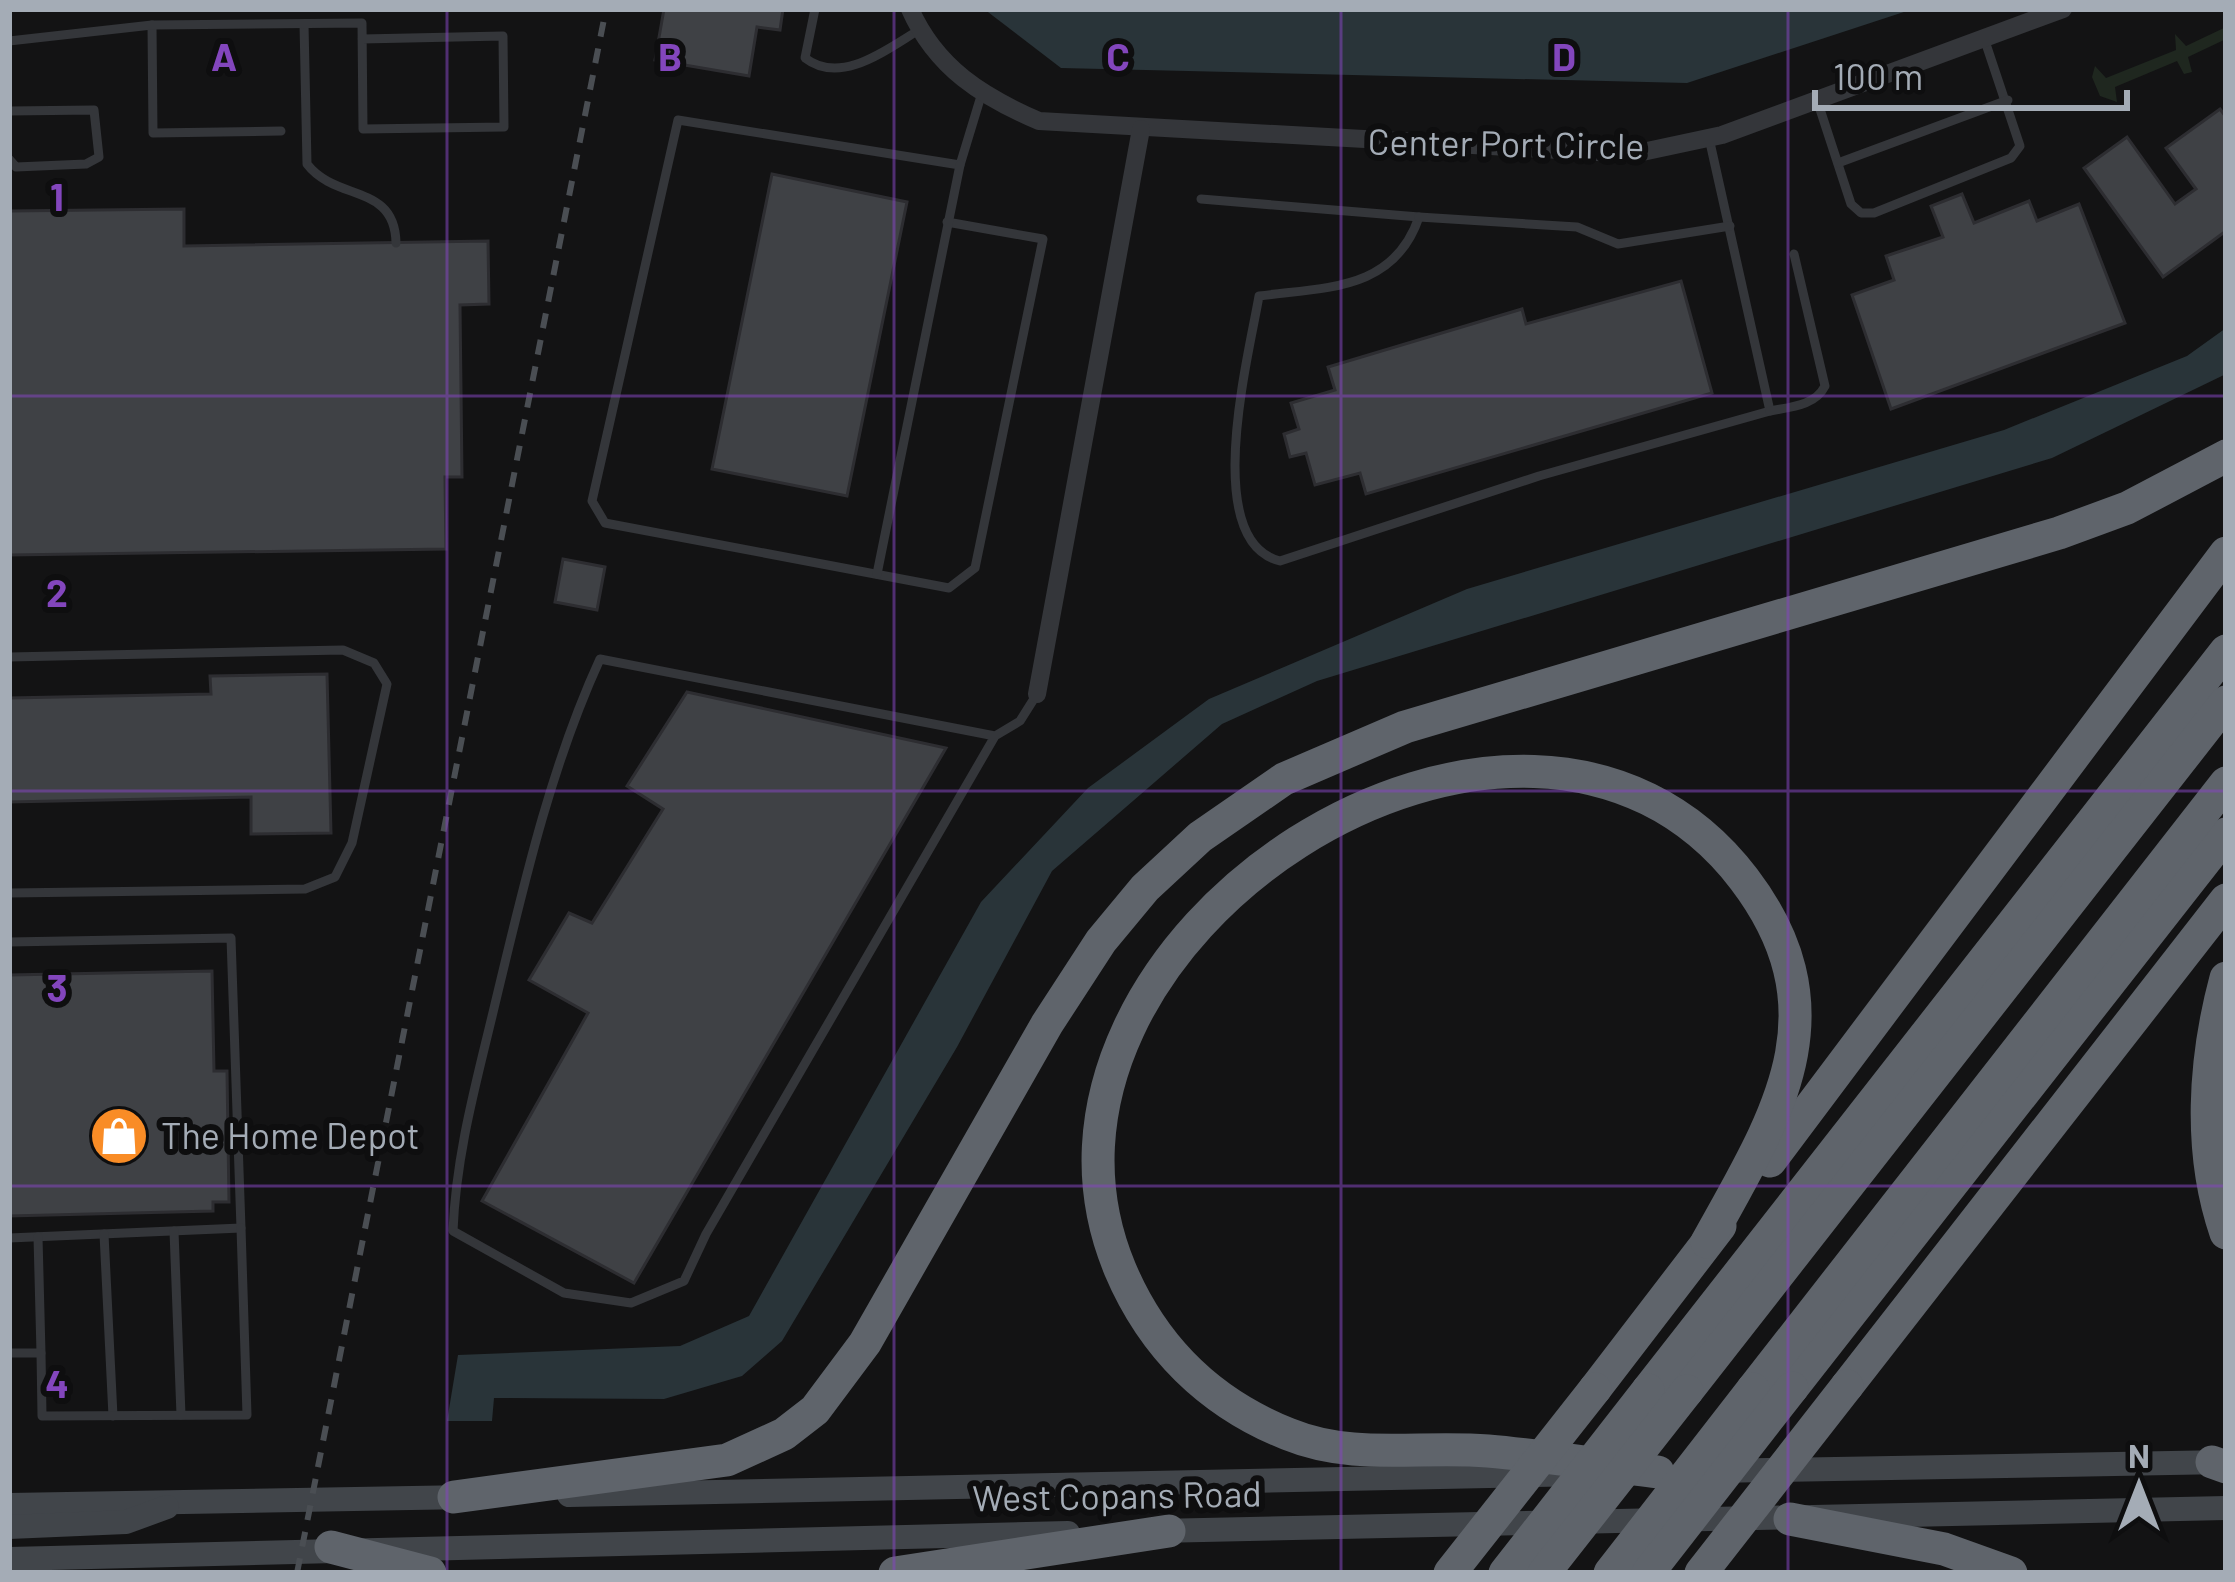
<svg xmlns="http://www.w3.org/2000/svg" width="2235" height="1582" font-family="Barlow,sans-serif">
<rect width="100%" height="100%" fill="#131314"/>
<polygon fill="#1f271f" points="2226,27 2226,39 2188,57 2192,72 2184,74 2177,61 2115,87 2117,102 2100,96 2092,77 2095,66 2106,78 2176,50 2175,34 2186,46"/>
<g fill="#293439">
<polygon points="984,9 1913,9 1687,83 1061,68"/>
<polygon points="2226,328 2226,374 2052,458 1317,681 1222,724 1052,871 957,1047 782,1341 742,1376 664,1399 494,1398 492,1421 447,1421 458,1355 680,1346 749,1316 981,902 1088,788 1209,699 1467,589 2004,430 2187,356"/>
</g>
<g fill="#3f4145" stroke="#2d2d31" stroke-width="3">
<polygon points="664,9 783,9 780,30 757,27 749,76 655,60"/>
<polygon points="2220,109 2226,117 2226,231 2163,277 2084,168 2127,137 2175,204 2196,189 2166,148"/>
<polygon points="772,174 907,202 847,496 712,469"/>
<polygon points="1962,194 1974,223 2029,201 2037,221 2079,204 2125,323 1891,409 1852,295 1894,280 1886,256 1943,237 1931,206"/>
<polygon points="184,209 184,246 488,241 489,304 460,305 462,477 445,477 446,549 9,555 9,211"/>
<polygon points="1681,281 1712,393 1366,494 1360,473 1315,485 1306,453 1290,457 1284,434 1299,429 1291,403 1335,390 1328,367 1522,309 1526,324"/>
<polygon points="563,559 605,567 597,610 555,602"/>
<polygon points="327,674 331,833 251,834 251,797 9,802 9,698 211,694 210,676"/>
<polygon points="687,692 946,748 634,1283 482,1201 588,1013 529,980 569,913 592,923 663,809 627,786"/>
<polygon points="212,971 214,1071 227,1071 229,1202 213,1202 213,1211 9,1216 9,975"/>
</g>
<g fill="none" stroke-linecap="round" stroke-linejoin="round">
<g stroke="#34363a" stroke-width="9">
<path d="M815,9L805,58C841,86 887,49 919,30"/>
<path d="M304,24L307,164C336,202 395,183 396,243"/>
<polyline points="152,25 153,133 281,131"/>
<polyline points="9,41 152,25 362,23 363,129 504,127 503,36 362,39"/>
<polyline points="1817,100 1851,204 1861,213 1874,213 2011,158 2020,146 1984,38"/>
<polyline points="9,111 94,110 99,157 86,164 16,167 9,159"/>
<polyline points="1838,163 2008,100"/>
<path d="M1201,199L1419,217C1394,291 1326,287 1259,296C1249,355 1200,541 1280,561L1539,476L1770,411L1709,138"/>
<polyline points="1419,217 1577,227 1618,244 1730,226"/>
<polyline points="947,222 1043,239 975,568 949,588 605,523 592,501 678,120 960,165 981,96"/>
<path d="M1770,411C1790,407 1815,406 1825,386L1794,254"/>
<polyline points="877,574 960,165"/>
<polyline points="9,657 343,650 374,663 387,684 352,843 335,877 305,889 9,893"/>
<path d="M995,736L600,659C550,768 523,888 495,1004C477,1080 456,1153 453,1231L564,1293L631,1303L684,1281L706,1234L995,736L1020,721L1037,694"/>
<polyline points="9,942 231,938 241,1228 9,1238"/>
<polyline points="174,1231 181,1415"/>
<polyline points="104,1234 113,1416"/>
<polyline points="38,1237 41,1353"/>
<polyline points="9,1353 41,1353 42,1416 247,1415 241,1228"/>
</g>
<g stroke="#34363a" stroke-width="18">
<path d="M910,9C936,68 983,97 1039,121L1633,154L1722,135L2063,9"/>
<polyline points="1037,694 1141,129"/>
</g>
<g stroke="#41454a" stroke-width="24">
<polyline points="1715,1471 2226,1462"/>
<polyline points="569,1495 1584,1474"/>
<polyline points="9,1505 469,1497"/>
<polyline points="9,1527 126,1522 167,1507"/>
<polyline points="1157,1531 2226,1508"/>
<polyline points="9,1559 1068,1533"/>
</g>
<g stroke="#5f646b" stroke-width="33">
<path d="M2226,978C2204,1060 2198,1152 2226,1233"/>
<polyline points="1770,1161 2226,553"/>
<polyline points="1847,1386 2226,900"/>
<polyline points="1792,1388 2226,834"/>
<polyline points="1595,1389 1720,1226"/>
<polyline points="1753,1389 2226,783"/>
<polyline points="1648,1390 2226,651"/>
<polyline points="1687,1391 2226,702"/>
<polyline points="2212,1462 2226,1467"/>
<path d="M1658,1472C1602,1465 1545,1456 1488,1451C1419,1445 1354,1461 1288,1434C1210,1403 1153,1347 1120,1269C983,941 1523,589 1744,879C1846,1013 1775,1119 1707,1242"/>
<polyline points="454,1497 727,1460 784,1434 815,1410 865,1343 1047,1024 1101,941 1145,888 1200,837 1284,779 1405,727 2059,533 2127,508 2226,456"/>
<polyline points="1790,1519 1944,1549 2011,1573"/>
<polyline points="331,1547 430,1573"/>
<polyline points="895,1573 1169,1531"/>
</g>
<polyline stroke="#4a4e53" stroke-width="6" stroke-dasharray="15 12" stroke-linecap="butt" points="297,1573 606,9"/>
<g stroke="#5f646b" stroke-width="33">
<polyline points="1450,1573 1595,1389"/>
<polyline points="1505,1573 1648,1390"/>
<polyline points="1544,1573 1687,1391"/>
<polyline points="1610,1573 1753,1389"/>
<polyline points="1648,1573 1792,1388"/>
<polyline points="1701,1573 1847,1386"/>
</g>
</g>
<path fill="none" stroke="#8346bd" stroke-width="3" stroke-opacity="0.55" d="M447,9V1573M894,9V1573M1341,9V1573M1788,9V1573M9,396H2226M9,791H2226M9,1186H2226"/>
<defs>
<g id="shop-disc" transform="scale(3)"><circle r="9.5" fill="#f98c26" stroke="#0e0e0f"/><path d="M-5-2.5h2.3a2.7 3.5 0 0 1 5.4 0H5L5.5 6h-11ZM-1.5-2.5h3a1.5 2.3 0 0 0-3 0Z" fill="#fff"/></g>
</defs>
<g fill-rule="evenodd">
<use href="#shop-disc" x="119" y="1136"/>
</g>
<g text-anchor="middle" stroke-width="12" stroke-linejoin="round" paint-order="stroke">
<g font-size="36" fill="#a4acb6" stroke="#0e0e0f">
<text transform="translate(1506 144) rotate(1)" y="13">Center Port Circle</text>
<text transform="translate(1117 1496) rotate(-1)" y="13">West Copans Road</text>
</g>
<g font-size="36" fill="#a4acb6" stroke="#0e0e0f" text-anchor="start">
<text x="161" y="1149">The Home Depot</text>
</g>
</g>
<g font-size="39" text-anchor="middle" font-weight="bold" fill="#8346bd" stroke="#0e0e0f" stroke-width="12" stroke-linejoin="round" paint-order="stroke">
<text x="224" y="71">A</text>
<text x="670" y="71">B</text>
<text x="1118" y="71">C</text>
<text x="1564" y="71">D</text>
<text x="57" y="211">1</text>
<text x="57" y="607">2</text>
<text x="57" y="1002">3</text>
<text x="57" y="1398">4</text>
</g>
<rect width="2235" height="1582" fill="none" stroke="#a4acb6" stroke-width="24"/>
<g transform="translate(2139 1486)" stroke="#0e0e0f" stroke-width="9" paint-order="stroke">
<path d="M0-9L21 45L0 30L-21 45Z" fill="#a4acb6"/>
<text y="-18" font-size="33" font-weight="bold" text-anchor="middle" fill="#a4acb6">N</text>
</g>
<path d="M1815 90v18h312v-18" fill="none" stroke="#a4acb6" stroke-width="6"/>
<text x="1833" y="90" font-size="36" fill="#a4acb6" stroke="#0e0e0f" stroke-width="9" paint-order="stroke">100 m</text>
</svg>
